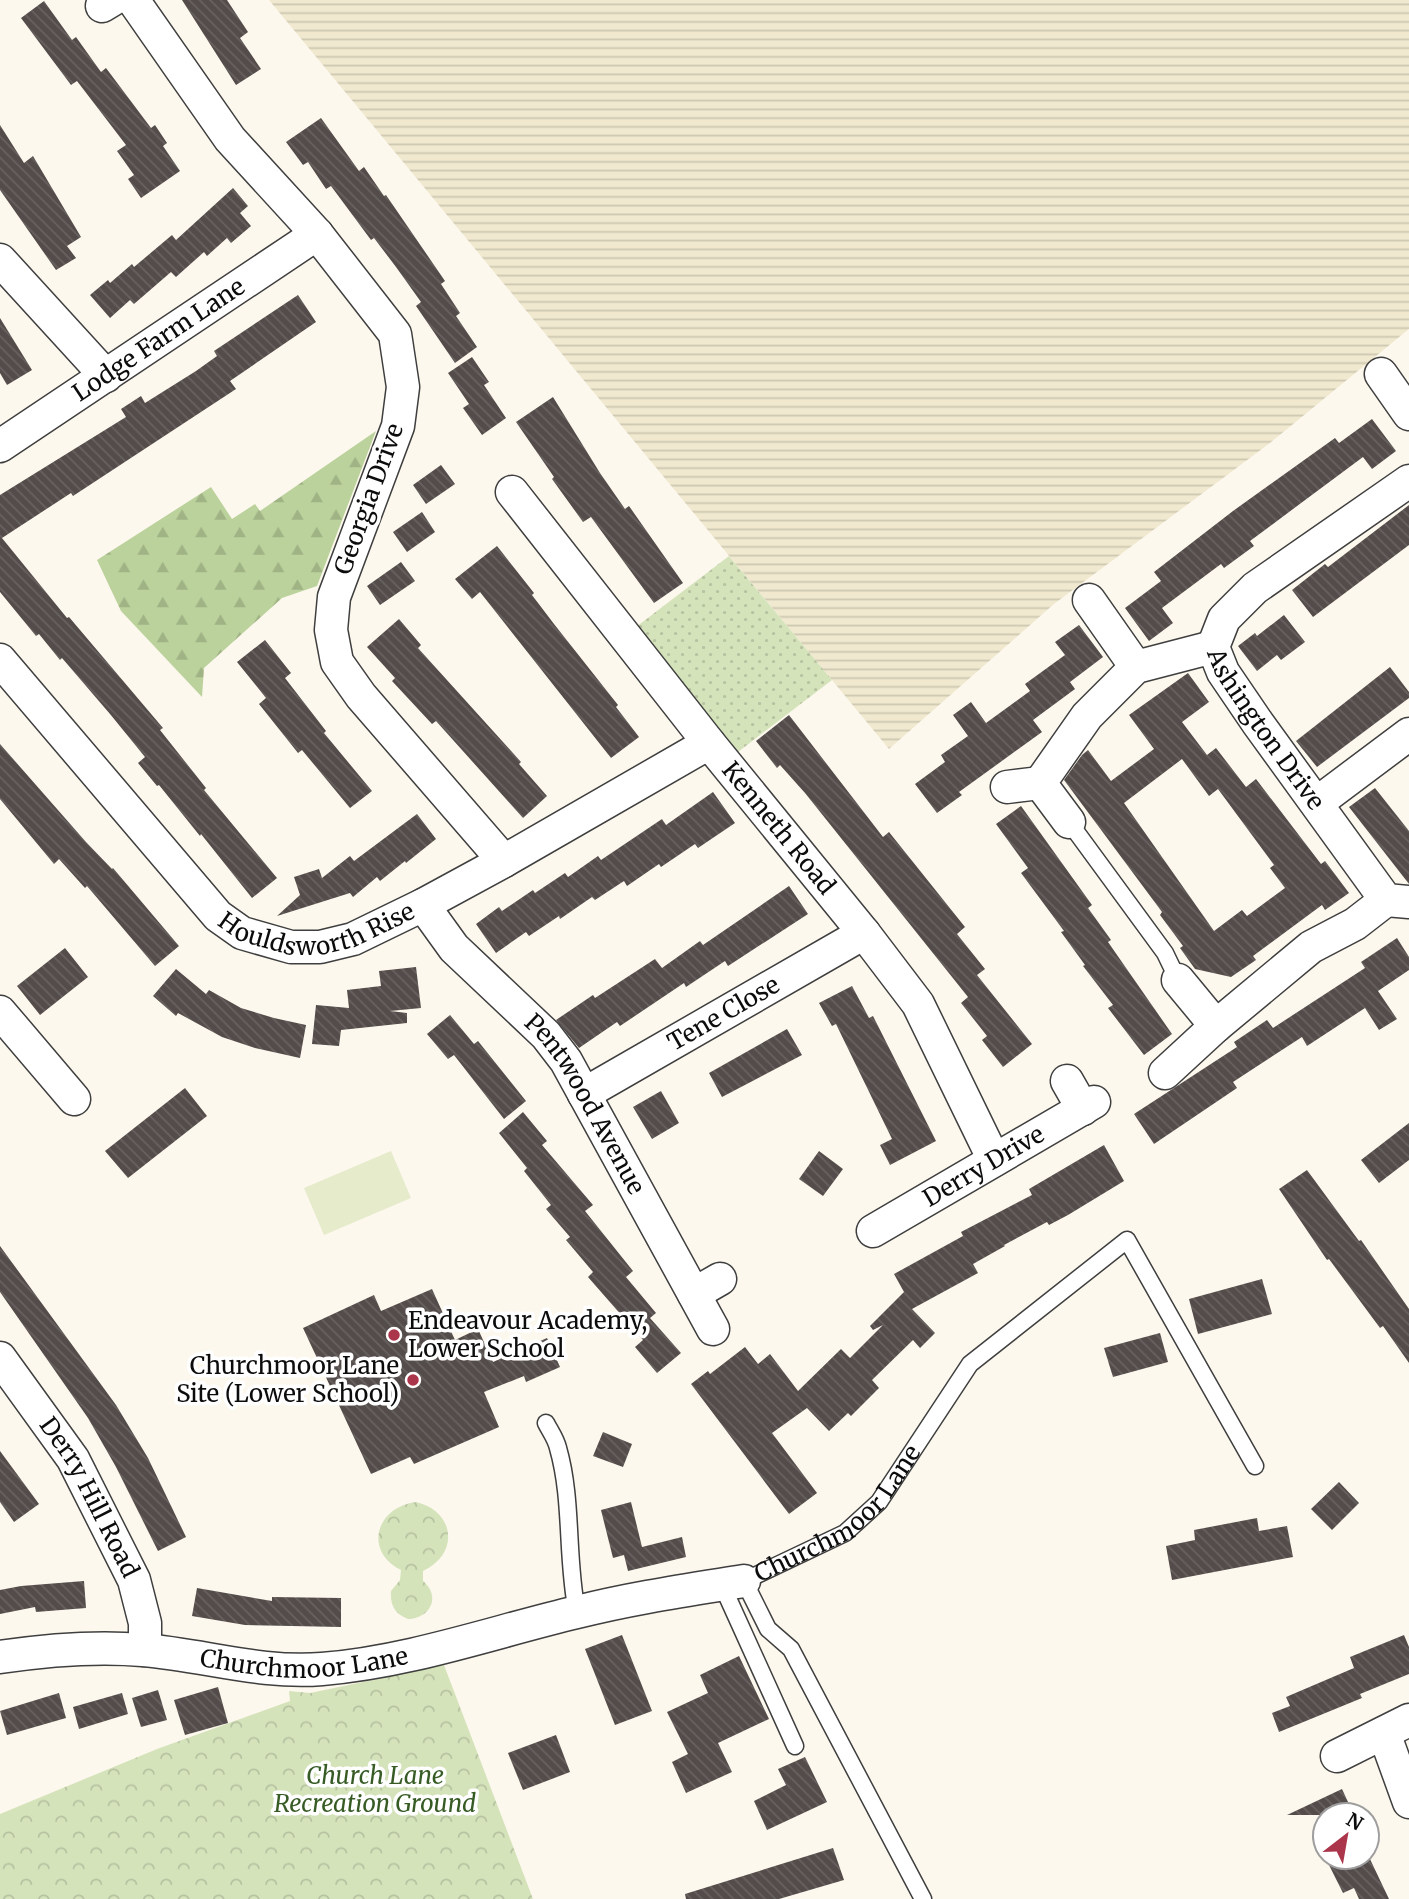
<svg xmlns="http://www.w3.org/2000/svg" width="1409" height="1899" font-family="Merriweather,serif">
<defs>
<pattern id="farmland-rules" width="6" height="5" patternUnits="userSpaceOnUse" patternTransform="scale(1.75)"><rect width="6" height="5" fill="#f0e9d0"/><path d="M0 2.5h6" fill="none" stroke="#cdc7b1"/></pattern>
<pattern id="grass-dots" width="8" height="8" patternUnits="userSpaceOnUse" patternTransform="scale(1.75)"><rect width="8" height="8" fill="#d5e3bb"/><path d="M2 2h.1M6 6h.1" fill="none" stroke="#b6c2a0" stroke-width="1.8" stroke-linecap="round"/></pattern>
<pattern id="forest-firs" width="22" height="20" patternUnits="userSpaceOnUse" patternTransform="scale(1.75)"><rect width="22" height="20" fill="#bbd29c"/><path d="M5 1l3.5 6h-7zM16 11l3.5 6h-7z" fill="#a0b385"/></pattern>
<pattern id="park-crowns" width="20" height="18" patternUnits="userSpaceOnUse" patternTransform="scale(1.75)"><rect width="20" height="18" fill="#d5e3bb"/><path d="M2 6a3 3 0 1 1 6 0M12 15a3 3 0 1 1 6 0" fill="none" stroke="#b6c2a0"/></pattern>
<pattern id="building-back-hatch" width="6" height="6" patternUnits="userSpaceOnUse" patternTransform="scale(1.75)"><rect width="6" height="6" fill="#534c4a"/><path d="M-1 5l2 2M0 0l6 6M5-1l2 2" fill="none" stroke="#676160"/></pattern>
</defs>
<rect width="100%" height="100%" fill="#fdf8ed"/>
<polygon fill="url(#farmland-rules)" points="269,0 1409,0 1409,329 1270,443 1054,604 889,749"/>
<polygon fill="url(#grass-dots)" points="729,556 832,680 738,752 636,627"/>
<polygon fill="url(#forest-firs)" points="376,431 317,586 282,598 204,668 202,697 121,611 97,560 211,487 232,519 255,504 260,511"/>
<g fill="url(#park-crowns)">
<path d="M416,1502C455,1511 460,1554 423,1571V1581C441,1596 431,1618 408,1619C395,1614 390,1606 391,1591L400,1580L401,1570C363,1551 376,1507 416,1502Z"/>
<polygon points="444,1665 533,1899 0,1899 0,1814 157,1749 290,1701 289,1691 310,1693"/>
</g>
<polygon fill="#e5ebcb" points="391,1151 411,1198 324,1235 304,1188"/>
<g fill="url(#building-back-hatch)" fill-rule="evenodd">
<polygon points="182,0 227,0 248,32 240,38 261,69 236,85"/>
<polygon points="44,1 72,40 76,37 101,72 106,68 151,128 155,125 167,143 163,146 180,171 141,198 128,179 134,175 117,151 126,145 77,81 71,85 21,18"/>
<polygon points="321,118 359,171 364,167 384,196 386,195 445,281 441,284 460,313 456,316 477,347 455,363 416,306 421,302 396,267 374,238 371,240 331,186 326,189 308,162 303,165 286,142"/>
<polygon points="0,125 24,163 33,156 81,237 67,246 76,258 56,270 0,190"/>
<polygon points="233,188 248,206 240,213 251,226 231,243 227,238 207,256 204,252 176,277 171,272 134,304 130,300 110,318 90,295 108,280 110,283 132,264 134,267 172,235 176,240"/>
<polygon points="298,295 316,322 230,381 236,389 73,496 71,493 2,538 67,618 69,617 163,728 160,730 206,788 204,790 277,878 252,898 201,834 200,836 159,785 157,786 138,763 145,757 110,714 62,658 60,660 39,634 36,636 0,592 0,495 126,417 121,409 141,396 145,403 196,371 217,356 214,351"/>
<polygon points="0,318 32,370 7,385 0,373"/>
<polygon points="472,357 489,382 484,385 506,418 482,435 463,408 469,404 448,373"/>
<polygon points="553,397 600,473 625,509 629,506 683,583 654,603 591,517 583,522 552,479 554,477 516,422"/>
<polygon points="1372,419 1396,451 1372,469 1363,457 1250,541 1254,546 1224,568 1221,564 1162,608 1173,623 1149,641 1125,608 1161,581 1154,572 1233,511 1335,438 1339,443"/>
<polygon points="441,465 455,484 426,504 413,485"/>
<polygon points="1409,505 1409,545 1313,617 1292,590 1325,564 1328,567"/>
<polygon points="422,512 435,532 407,552 393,532"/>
<polygon points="497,546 534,593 532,595 554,624 618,705 616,707 639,737 611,758 480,592 472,599 455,579"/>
<polygon points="401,562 415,581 380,605 367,586"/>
<polygon points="1284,615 1305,642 1281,660 1277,655 1257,671 1238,646 1255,633 1257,636"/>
<polygon points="399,619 421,645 418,648 521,762 519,764 547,796 523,818 436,721 432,724 392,681 395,678 367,647"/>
<polygon points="1079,625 1103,657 1070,682 1075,689 1033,720 1042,732 959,792 962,795 937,813 915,784 945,762 941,755 968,736 953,715 971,702 986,723 1030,691 1025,684 1065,655 1055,642"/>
<polygon points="265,640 291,673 285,678 326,731 324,733 372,791 350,808 302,750 298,753 259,704 266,698 237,662"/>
<polygon points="1390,667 1409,692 1409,698 1317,767 1296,741"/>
<path d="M1188,673L1209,702L1182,722L1207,755L1216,748L1246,787L1256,779L1321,864L1325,861L1349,893L1325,910L1322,905L1253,956L1256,960L1231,977L1195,969L1180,948L1183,946L1160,915L1162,912L1064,780L1082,755L1088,750L1111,781L1154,749L1129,715ZM1182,759L1209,796L1218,789L1274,865L1270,868L1285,888L1247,916L1242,910L1214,931L1124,803Z"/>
<polygon points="789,715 883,837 889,832 965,927 957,934 985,969 977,975 1032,1044 1003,1067 982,1040 987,1036 961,1003 968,997 805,793 780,765 777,768 756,741"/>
<polygon points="0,744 86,842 112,869 113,868 179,946 155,966 87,886 85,888 59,859 54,864 0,799"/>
<polygon points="1375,788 1409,831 1409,884 1349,807"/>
<polygon points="713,792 735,823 698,848 695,844 661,867 659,864 627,886 624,881 595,900 592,897 560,919 559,916 529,936 526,932 496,953 476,924 499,907 502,911 533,890 535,893 565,873 568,877 598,856 601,860 662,819 666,825"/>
<polygon points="1021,806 1092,905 1088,908 1111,940 1108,942 1172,1034 1144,1055 1108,1008 1113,1005 1083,966 1085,965 1061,932 1064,931 1021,873 1028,868 996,824"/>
<polygon points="417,814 436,839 406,863 405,861 380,881 377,877 353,897 350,893 277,916 300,895 294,877 319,869 322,878 350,856 354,861"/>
<polygon points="789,886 808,914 728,966 725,961 686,987 684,983 620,1026 617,1022 579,1048 556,1020 593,995 595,998 655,959 662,968 700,941 703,945"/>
<polygon points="1397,938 1409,957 1409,970 1378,991 1397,1019 1379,1030 1365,1008 1307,1046 1302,1037 1233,1082 1237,1088 1154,1144 1134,1114 1237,1047 1234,1042 1267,1020 1273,1028 1365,968 1361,962"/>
<polygon points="65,948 88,977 40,1015 17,986"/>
<polygon points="416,967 421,1008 390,1011 407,1013 407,1023 341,1030 339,1046 312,1044 316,1005 349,1008 347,990 381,986 379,971"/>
<polygon points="176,969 206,994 209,990 241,1008 274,1018 306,1025 300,1058 255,1048 222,1037 178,1013 176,1016 153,996"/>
<polygon points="852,986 869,1018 873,1016 936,1141 890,1165 880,1145 892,1139 836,1024 832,1026 819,1003"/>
<polygon points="450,1015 474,1044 478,1041 526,1101 504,1119 454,1055 448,1059 427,1034"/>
<polygon points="787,1029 802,1055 722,1097 709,1073"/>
<polygon points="185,1088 207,1116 128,1178 105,1151"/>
<polygon points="661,1091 679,1123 652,1139 633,1107"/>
<polygon points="523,1112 547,1141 542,1145 593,1205 585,1211 633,1271 626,1277 656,1313 650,1318 681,1353 657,1373 635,1347 643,1340 588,1277 593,1272 566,1240 570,1237 546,1209 551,1205 524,1171 527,1168 499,1133"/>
<polygon points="1409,1123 1409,1160 1379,1183 1361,1160"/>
<polygon points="1104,1145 1124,1181 1068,1215 1049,1225 1047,1222 1004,1245 1005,1246 973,1264 978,1273 912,1309 935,1333 920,1348 913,1340 872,1380 879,1388 851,1416 848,1413 829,1431 807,1408 772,1433 817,1493 789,1514 691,1384 708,1371 710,1374 745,1347 758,1364 770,1354 798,1391 841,1349 850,1358 883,1325 873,1330 870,1326 904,1292 894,1274 963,1236 961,1232 1032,1195 1029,1189"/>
<polygon points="819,1151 843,1169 823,1196 799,1179"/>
<polygon points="1307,1170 1359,1241 1361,1240 1409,1309 1409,1363 1383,1326 1380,1328 1329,1259 1327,1260 1279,1189"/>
<polygon points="0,1246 116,1405 148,1458 186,1537 158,1551 116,1467 88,1418 0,1292"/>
<polygon points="1262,1279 1272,1314 1198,1334 1189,1299"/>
<polygon points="432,1289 455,1340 478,1329 493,1362 547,1338 560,1367 526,1382 524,1376 484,1392 499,1427 414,1464 410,1457 371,1474 303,1328 374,1295 381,1311"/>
<polygon points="1160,1333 1168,1362 1113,1377 1104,1348"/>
<polygon points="603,1432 632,1444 623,1467 593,1456"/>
<polygon points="0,1451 39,1504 14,1522 0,1502"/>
<polygon points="1339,1482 1359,1503 1332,1530 1311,1509"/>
<polygon points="631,1502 642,1547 682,1537 686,1557 628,1571 624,1555 613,1558 601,1510"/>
<polygon points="1257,1518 1259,1531 1287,1526 1293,1557 1172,1580 1166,1546 1195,1540 1194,1530"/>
<polygon points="84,1581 86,1608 36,1612 35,1607 0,1614 0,1590 21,1586"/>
<polygon points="197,1588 272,1601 272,1597 341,1598 341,1627 245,1625 192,1616"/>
<polygon points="622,1635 652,1711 615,1725 585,1649"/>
<polygon points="1404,1635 1409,1647 1409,1674 1360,1694 1362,1698 1279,1732 1272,1713 1290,1706 1286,1697 1354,1668 1350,1657"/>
<polygon points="739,1656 769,1719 718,1743 732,1772 686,1793 672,1762 688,1754 667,1712 708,1693 700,1675"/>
<polygon points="218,1687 228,1723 185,1735 174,1700"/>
<polygon points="158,1690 167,1720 141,1727 132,1698"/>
<polygon points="59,1693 66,1718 7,1735 0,1711"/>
<polygon points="122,1693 128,1714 79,1729 73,1707"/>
<polygon points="556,1735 570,1772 523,1790 508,1753"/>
<polygon points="805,1757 827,1802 767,1830 754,1801 786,1785 778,1769"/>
<polygon points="1342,1789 1354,1815 1287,1815"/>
<polygon points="833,1848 844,1880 779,1899 686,1899 685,1894"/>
<polygon points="1325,1857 1369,1857 1389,1899 1359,1899 1354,1888 1343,1893"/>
</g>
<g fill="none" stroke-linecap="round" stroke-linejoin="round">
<g stroke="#3f3f3f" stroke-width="19">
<g id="lane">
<polyline points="1069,822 1165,953 1178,980"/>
<path d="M546,1423C550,1431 556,1439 558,1448C573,1500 566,1558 577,1612"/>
<polyline points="722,1585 795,1746"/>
<path id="s1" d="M923,1899L791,1649L768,1629L744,1581L845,1533L879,1502L970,1364L1127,1240L1255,1466"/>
</g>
</g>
<g stroke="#3f3f3f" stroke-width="35">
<g id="street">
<polyline points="133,0 230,139 317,234 395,334 403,387 398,426 334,597 331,630 337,662 361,696 504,861"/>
<polyline points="102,6 112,0"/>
<polyline points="0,260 106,376"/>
<polyline points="1381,374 1409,414"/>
<path id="s2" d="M0,446L317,234"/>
<path id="s3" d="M1409,481L1255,588L1224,619L1213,647L1223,672L1257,722L1386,900L1409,902"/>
<path id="s4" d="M512,492L709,743L864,933L918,1004L994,1160"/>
<polyline points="1089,600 1136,667"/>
<path id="s5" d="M0,660L218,916L242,933L291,947H320L353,939L423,905L504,861L709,743"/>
<polyline points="1007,787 1040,783"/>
<polyline points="1317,803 1409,734"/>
<polyline points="1069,822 1040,783 1087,716 1136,667 1213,647"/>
<path id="s6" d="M423,905L454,948L546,1035L566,1061L713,1329"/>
<polyline points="1178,980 1216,1026"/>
<polyline points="0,1012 74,1099"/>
<polyline points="1165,1073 1216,1026 1311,947 1355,924 1386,900"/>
<polyline points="1067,1081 1083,1109"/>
<path id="s7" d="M584,1094L864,933"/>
<path id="s8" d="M873,1231L1094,1102"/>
<polyline points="694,1294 720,1279"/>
<path id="s9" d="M0,1358L73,1459L134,1580L145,1623V1650"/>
<path id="s10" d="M0,1657C47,1650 96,1646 143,1650C204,1655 261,1674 322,1669C409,1662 493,1632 577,1612C632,1598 688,1590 744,1581"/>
<polyline points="1384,1733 1409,1802"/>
<polyline points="1337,1756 1409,1720"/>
</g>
</g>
<use href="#lane" stroke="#fff" stroke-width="16"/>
<use href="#street" stroke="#fff" stroke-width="32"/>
</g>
<g fill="#ab354a" stroke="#fff" stroke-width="2.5">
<circle cx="394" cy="1335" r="7"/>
<circle cx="413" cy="1380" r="7"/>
</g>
<g text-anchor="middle" stroke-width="7" stroke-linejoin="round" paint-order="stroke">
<g font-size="24" fill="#0c0c0c" stroke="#fff">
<text dy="8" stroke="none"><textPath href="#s2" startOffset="191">Lodge Farm Lane</textPath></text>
<text transform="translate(369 499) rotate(-70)" y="8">Georgia Drive</text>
<text dy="8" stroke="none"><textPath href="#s3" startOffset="359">Ashington Drive</textPath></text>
<text dy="8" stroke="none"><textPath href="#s4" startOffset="429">Kenneth Road</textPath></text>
<text dy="8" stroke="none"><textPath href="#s5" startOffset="443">Houldsworth Rise</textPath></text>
<text dy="8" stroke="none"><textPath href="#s7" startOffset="161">Tene Close</textPath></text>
<text dy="8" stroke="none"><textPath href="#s6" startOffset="259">Pentwood Avenue</textPath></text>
<text dy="8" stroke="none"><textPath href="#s8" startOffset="128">Derry Drive</textPath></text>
<text dy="8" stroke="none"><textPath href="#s9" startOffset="166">Derry Hill Road</textPath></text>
<text dy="8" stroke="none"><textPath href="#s1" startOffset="485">Churchmoor Lane</textPath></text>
<text dy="8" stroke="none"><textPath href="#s10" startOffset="306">Churchmoor Lane</textPath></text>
</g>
<g font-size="24" fill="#0c0c0c" stroke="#fff" text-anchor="start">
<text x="408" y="1329">Endeavour Academy,<tspan x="408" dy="28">Lower School</tspan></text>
<text x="399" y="1374" text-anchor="end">Churchmoor Lane<tspan x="399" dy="28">Site (Lower School)</tspan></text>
</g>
<g font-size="24" font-style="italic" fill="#375b25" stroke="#fff">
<text x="375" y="1784">Church Lane<tspan x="375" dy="28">Recreation Ground</tspan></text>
</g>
</g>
<g transform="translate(1346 1836) rotate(31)"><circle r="33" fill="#ffffff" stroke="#9e9e9e" stroke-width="2"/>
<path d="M0-5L12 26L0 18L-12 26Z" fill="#ab354a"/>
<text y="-10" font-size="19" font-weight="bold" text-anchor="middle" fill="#0c0c0c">N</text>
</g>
</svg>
